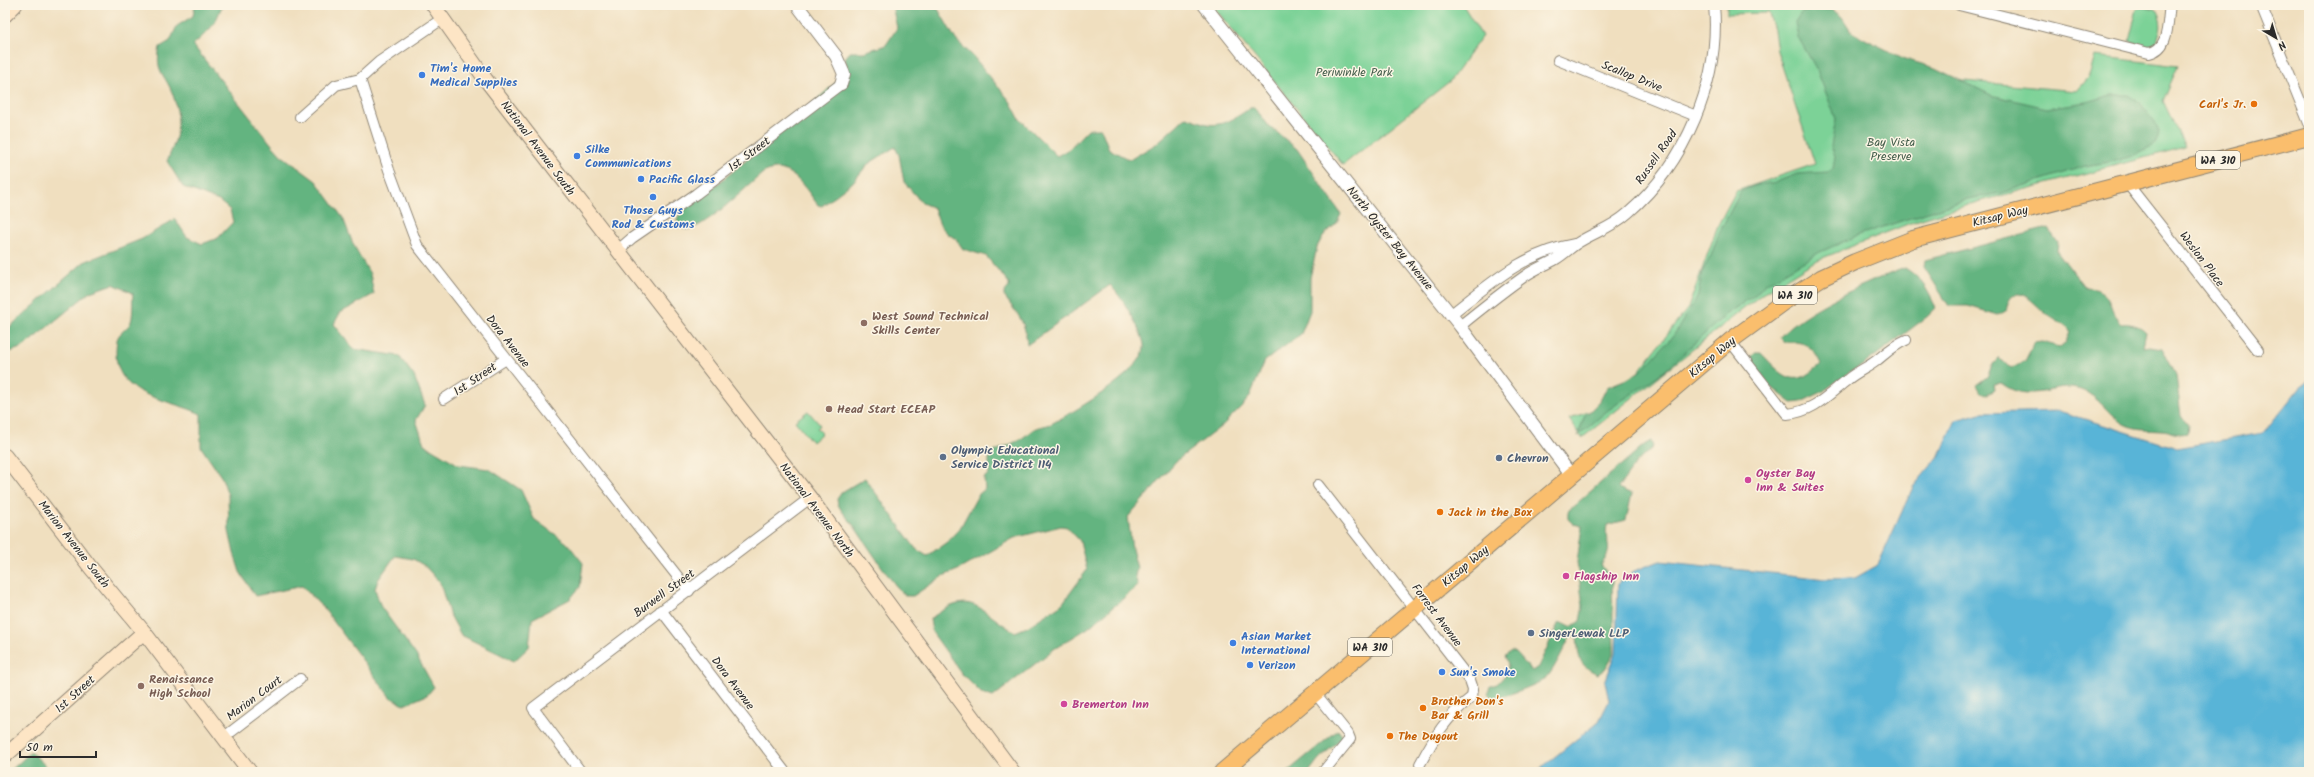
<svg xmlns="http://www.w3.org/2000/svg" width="2314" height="777" font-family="Kalam,sans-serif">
<rect width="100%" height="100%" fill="#fcf5e5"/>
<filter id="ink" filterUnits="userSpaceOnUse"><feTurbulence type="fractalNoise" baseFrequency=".025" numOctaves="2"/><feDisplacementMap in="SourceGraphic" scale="8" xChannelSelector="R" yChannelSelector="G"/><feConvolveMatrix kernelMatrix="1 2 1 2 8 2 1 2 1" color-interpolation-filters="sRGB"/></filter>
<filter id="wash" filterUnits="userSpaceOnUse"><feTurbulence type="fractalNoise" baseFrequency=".012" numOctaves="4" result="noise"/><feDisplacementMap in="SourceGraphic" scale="16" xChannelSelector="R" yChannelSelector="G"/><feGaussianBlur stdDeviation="0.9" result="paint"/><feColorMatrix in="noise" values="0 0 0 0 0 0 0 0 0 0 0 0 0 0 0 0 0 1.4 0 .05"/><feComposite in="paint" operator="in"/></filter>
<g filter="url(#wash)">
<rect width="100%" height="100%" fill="#f0dfbf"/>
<g fill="#7bd297" stroke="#537e61">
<polygon points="1212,5 1463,5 1482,36 1450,81 1343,165"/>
<polygon points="1727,5 1802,5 1822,23 1920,77 2077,91 2089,77 2095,56 2178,66 2163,101 2185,147 1985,200 1918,220 1815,261 1762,294 1582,438 1569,419 1602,407 1624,390 1688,308 1718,225 1736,191 1815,164 1777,51 1774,30 1768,11 1765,13 1727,14"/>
<path d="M2142,6L2156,9C2163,21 2162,32 2155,44L2148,46L2129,41L2137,9Z"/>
<polygon points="808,411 820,425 817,428 822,433 812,442 795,421"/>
</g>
<g fill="#64b480" stroke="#487056">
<path d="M195,5H222C215,27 209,30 193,45L272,145L281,155L316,181L343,218L353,244L370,274L374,294L340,313L334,324L354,349L399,356L414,376L425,405L416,420L424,444L459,465L489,469L521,490L534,519L567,543L583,563L580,587L570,599L532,619L529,647L514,661L461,635L449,613L440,583L425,566L413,559L395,556L378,580L375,589L381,607L416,655L434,687L427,695L404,705L390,697L325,610L302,586L255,596L240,572L234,553L229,531L228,495L222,478L201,447V414C163,396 108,398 117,340C118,334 126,329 130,324C134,317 132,301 133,293L113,284L90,292L23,347L5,354V331L84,262L142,239L175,219L187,237L202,244L218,238L233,222L230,210L219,201L183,187L167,161C178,137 182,122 173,95C166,74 154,73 160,47L170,41L177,26L193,16Z"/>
<path d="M892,5H920L938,9L956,40L972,55L1010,101L1019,118L1057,156L1069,149L1088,129H1101L1109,149L1126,158L1131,159L1156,144L1186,117C1194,119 1200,122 1207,124C1223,127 1237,117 1250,108H1255L1268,125L1297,149L1341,214L1337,223L1323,236L1317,247L1310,278V311L1301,334L1265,361L1249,398L1242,406L1223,425L1176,461L1128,517L1132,549L1137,568L1135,576L1138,586L1088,628L1054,649L993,697L981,693L962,674L932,632L930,619C973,587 977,610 1015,632L1027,627L1062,604L1087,570L1080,541L1067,527L1061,526L1014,538L958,570L943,576L913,596H907C897,593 861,535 851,522C846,516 837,507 837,499L842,492L865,478L916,549L927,556L947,542L960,528L978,495L985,489L984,478L989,473V459L992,453C1001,448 1010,445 1019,440C1025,437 1029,432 1034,429C1039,426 1046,426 1051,424C1073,412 1142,373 1144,348C1146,336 1120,294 1110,285L1027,345C1026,321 1018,315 1004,296V293L1009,287V283L986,256L963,249L956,239L948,234L940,225L934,208L922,203L904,182L899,155L895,147L868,164L853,182L822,206L818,205C805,188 788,158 763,173C748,185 700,234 684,229L677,221C677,210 707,192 716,185C762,149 804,110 848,72L845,58L850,52H864L886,45L897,28Z"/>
<polygon points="1817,8 1833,10 1842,17 1851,31 1867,40 1905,59 1935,68 1991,95 2047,108 2086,102 2111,95 2128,95 2140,103 2155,122 2159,131 2158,138 2155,144 2133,156 2111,162 2085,166 2001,193 1968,199 1859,235 1820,252 1765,284 1755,295 1726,314 1666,370 1607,411 1578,436 1584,417 1600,401 1607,387 1629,378 1643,369 1674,335 1698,296 1702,272 1711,256 1719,233 1741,191 1757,185 1776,182 1797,174 1828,172 1833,169 1835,157 1831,146 1836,119 1817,70 1798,37 1795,22 1801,13"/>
<path d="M2048,228L2058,243L2057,251L2085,288C2116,289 2105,309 2121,324C2129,323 2140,325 2146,332L2143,347L2150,346L2162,348L2176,375L2181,416L2188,425L2187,433C2176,436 2171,430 2161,430C2149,429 2135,430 2124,424C2109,416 2099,396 2081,390C2056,381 2031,406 2001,383L1994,384L1995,389L1986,395L1980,392L1976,385L1988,376L1992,364L1999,357L2011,369L2025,361L2034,343L2042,342L2060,347L2066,342L2070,331C2062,322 2053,320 2044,312C2033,302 2013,278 2006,310L1998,315L1968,306H1949L1924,267L1925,260Z"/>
<path d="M1905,268C1922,278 1928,291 1936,308L1928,316L1863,365L1850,372L1822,392L1801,402L1792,403L1770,386L1750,358L1755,353H1761C1783,376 1794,391 1821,364C1812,345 1805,341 1784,342L1780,337C1802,310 1872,280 1905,268Z"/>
<path d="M1651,441L1653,447L1636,463L1618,488L1632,494L1626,520L1607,525C1603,545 1616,546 1601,565L1612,580L1614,654L1605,669L1598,674C1577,665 1579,657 1577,636H1570C1567,643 1551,676 1545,679C1536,685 1503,698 1492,698L1488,693L1490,686L1497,684C1507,674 1511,669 1505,656L1511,651L1516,653L1532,671L1538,667L1559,622L1571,627L1580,621L1583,606L1577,562L1582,526L1573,524L1568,519V511L1644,445Z"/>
<polygon points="1338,730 1343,737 1318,760 1309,772 1287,772"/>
<polygon points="31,752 52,772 9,772"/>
</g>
<polygon fill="#59b4d7" stroke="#427081" points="2309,381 2309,772 1536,772 1599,721 1609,701 1605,682 1616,653 1618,583 1634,571 1660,561 1826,579 1855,578 1878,565 1913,487 1940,455 1956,420 1980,413 2059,411 2177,448 2263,433 2301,386"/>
</g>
<g filter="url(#ink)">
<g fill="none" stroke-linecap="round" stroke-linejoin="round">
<g stroke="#8e8575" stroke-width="12">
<g id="minor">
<path d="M1959,5L2149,53C2170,49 2167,22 2170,5"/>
<polyline points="2261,5 2309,123"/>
<polyline points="1558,60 1696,116"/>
<polyline points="360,79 389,170 417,245 689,591"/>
<polyline points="300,117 336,85 360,79 379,62 442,19"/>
<polyline points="2127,183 2258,350"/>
<polyline points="617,251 632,238 696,194 841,84"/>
<path d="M1450,315C1491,283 1523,253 1575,244"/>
<path d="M1460,326C1481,309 1502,292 1525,276C1535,269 1546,265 1556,259C1563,255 1569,249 1576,244C1594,232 1610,229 1628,213C1685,164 1721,81 1714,5"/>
<path d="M1730,341L1787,414C1813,412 1828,395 1847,380C1856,372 1867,368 1876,361C1886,353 1894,345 1906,340"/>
<polyline points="444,399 506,359"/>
<path d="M1318,485L1470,680L1473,689L1472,697C1446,717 1435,736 1420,764"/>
<polyline points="661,610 785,772"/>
<polyline points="1315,693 1348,734 1350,739 1323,772"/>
<polyline points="223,738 300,679"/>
<polyline points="581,772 533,708 810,498"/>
</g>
</g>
<g stroke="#8e8575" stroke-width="14">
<g id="tertiary">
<polyline points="797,5 836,56 844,74 841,84"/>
<polyline points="1204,5 1460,326 1571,475"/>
</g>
</g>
<g stroke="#8e8575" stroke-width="16">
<g id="secondary">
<polyline points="433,5 486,80 810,498 1013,772"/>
<polyline points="5,15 15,5"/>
<polyline points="5,456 91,568 144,632 250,772"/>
<polyline points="5,756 144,632"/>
</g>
</g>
<g stroke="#8e8575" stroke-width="18">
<polyline id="primary" points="1222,772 1730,341 1782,303 1821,278 1855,262 1913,239 2309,136"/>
</g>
<use href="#minor" stroke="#fff" stroke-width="10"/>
<use href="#tertiary" stroke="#fff" stroke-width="12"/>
<use href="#secondary" stroke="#fde5c5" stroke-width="14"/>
<use href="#primary" stroke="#fabe6d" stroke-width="16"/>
</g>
</g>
<g fill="#3f7fe0" stroke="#fcf5e5" stroke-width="1.5">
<circle cx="422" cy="75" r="4"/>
<circle cx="577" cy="156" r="4"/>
<circle cx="641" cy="179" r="4"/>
<circle cx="653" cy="197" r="4"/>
<circle cx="1233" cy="643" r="4"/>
<circle cx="1250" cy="665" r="4"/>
<circle cx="1442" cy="672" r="4"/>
</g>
<g fill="#e8710a" stroke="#fcf5e5" stroke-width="1.5">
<circle cx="2254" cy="104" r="4"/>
<circle cx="1440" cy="512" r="4"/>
<circle cx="1423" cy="708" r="4"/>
<circle cx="1390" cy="736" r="4"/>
</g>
<g fill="#8d6e63" stroke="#fcf5e5" stroke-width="1.5">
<circle cx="864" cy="323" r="4"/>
<circle cx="829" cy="409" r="4"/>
<circle cx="141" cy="686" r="4"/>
</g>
<g fill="#5c6f8a" stroke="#fcf5e5" stroke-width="1.5">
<circle cx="943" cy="457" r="4"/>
<circle cx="1499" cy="458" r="4"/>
<circle cx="1531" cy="633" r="4"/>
</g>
<g fill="#d1479c" stroke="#fcf5e5" stroke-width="1.5">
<circle cx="1748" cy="480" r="4"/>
<circle cx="1566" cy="576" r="4"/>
<circle cx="1064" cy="704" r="4"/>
</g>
<g text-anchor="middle" stroke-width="3" stroke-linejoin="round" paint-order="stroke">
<g fill="#fcf5e5" stroke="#6a6863" stroke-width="1">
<rect x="2196" y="151" width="44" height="18" rx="3"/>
<rect x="1773" y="286" width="44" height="18" rx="3"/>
<rect x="1348" y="638" width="44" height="18" rx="3"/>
</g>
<g font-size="11" font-weight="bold" fill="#2b2b2b">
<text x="2218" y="164">WA 310</text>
<text x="1795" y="299">WA 310</text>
<text x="1370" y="651">WA 310</text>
</g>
<g font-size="12" font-weight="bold" fill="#366cbe" stroke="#fcf5e5" text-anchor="start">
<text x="430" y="72">Tim's Home<tspan x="430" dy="14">Medical Supplies</tspan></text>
<text x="585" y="153">Silke<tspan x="585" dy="14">Communications</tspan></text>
<text x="649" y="183">Pacific Glass</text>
<text x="653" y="214" text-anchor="middle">Those Guys<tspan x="653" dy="14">Rod &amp; Customs</tspan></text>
<text x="1241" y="640">Asian Market<tspan x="1241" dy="14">International</tspan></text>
<text x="1258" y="669">Verizon</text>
<text x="1450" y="676">Sun's Smoke</text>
</g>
<g font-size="12" fill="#435d4b" stroke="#fcf5e5">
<text x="1354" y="76">Periwinkle Park</text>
<text x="1891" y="146">Bay Vista<tspan x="1891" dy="14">Preserve</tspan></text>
</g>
<g font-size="12" fill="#2b2b2b" stroke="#fcf5e5">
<text transform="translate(1632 76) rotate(22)" y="4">Scallop Drive</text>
<text transform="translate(538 148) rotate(53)" y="4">National Avenue South</text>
<text transform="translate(749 154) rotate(-37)" y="4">1st Street</text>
<text transform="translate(1656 157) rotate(-55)" y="4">Russell Road</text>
<text transform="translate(2000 216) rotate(-14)" y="4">Kitsap Way</text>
<text transform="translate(1390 238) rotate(51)" y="4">North Oyster Bay Avenue</text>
<text transform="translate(2202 259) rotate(53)" y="4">Weslon Place</text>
<text transform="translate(508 341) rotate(52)" y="4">Dora Avenue</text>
<text transform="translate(1712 357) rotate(-40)" y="4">Kitsap Way</text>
<text transform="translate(475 379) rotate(-34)" y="4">1st Street</text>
<text transform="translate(817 510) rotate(53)" y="4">National Avenue North</text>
<text transform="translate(74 544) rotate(52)" y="4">Marion Avenue South</text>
<text transform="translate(1465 566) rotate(-40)" y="4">Kitsap Way</text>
<text transform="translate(664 593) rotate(-36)" y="4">Burwell Street</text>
<text transform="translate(1437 615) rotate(53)" y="4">Forrest Avenue</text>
<text transform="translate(733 683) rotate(53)" y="4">Dora Avenue</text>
<text transform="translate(75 694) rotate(-42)" y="4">1st Street</text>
<text transform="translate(254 698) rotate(-37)" y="4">Marion Court</text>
</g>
<g font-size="12" font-weight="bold" fill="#c56008" stroke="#fcf5e5" text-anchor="start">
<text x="2246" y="108" text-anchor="end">Carl's Jr.</text>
<text x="1448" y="516">Jack in the Box</text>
<text x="1431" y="705">Brother Don's<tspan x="1431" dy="14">Bar &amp; Grill</tspan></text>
<text x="1398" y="740">The Dugout</text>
</g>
<g font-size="12" font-weight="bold" fill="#785e54" stroke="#fcf5e5" text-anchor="start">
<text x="872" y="320">West Sound Technical<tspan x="872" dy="14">Skills Center</tspan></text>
<text x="837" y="413">Head Start ECEAP</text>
<text x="149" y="683">Renaissance<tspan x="149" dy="14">High School</tspan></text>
</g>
<g font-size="12" font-weight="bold" fill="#4e5e75" stroke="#fcf5e5" text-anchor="start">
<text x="951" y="454">Olympic Educational<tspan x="951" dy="14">Service District 114</tspan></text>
<text x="1507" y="462">Chevron</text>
<text x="1539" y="637">SingerLewak LLP</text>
</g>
<g font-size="12" font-weight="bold" fill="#b23c85" stroke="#fcf5e5" text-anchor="start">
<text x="1756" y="477">Oyster Bay<tspan x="1756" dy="14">Inn &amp; Suites</tspan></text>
<text x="1574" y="580">Flagship Inn</text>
<text x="1072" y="708">Bremerton Inn</text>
</g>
</g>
<rect width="2314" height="777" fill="none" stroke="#fcf5e5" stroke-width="20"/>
<g transform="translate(2276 38) rotate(142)" stroke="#fcf5e5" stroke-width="3" paint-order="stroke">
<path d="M0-3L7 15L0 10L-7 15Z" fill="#2b2b2b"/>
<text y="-6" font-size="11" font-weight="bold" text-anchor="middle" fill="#2b2b2b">N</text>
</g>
<path d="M20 751v6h76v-6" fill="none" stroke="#2b2b2b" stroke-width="2"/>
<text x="26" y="751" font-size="12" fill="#2b2b2b" stroke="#fcf5e5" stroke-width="3" paint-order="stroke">50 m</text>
</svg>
